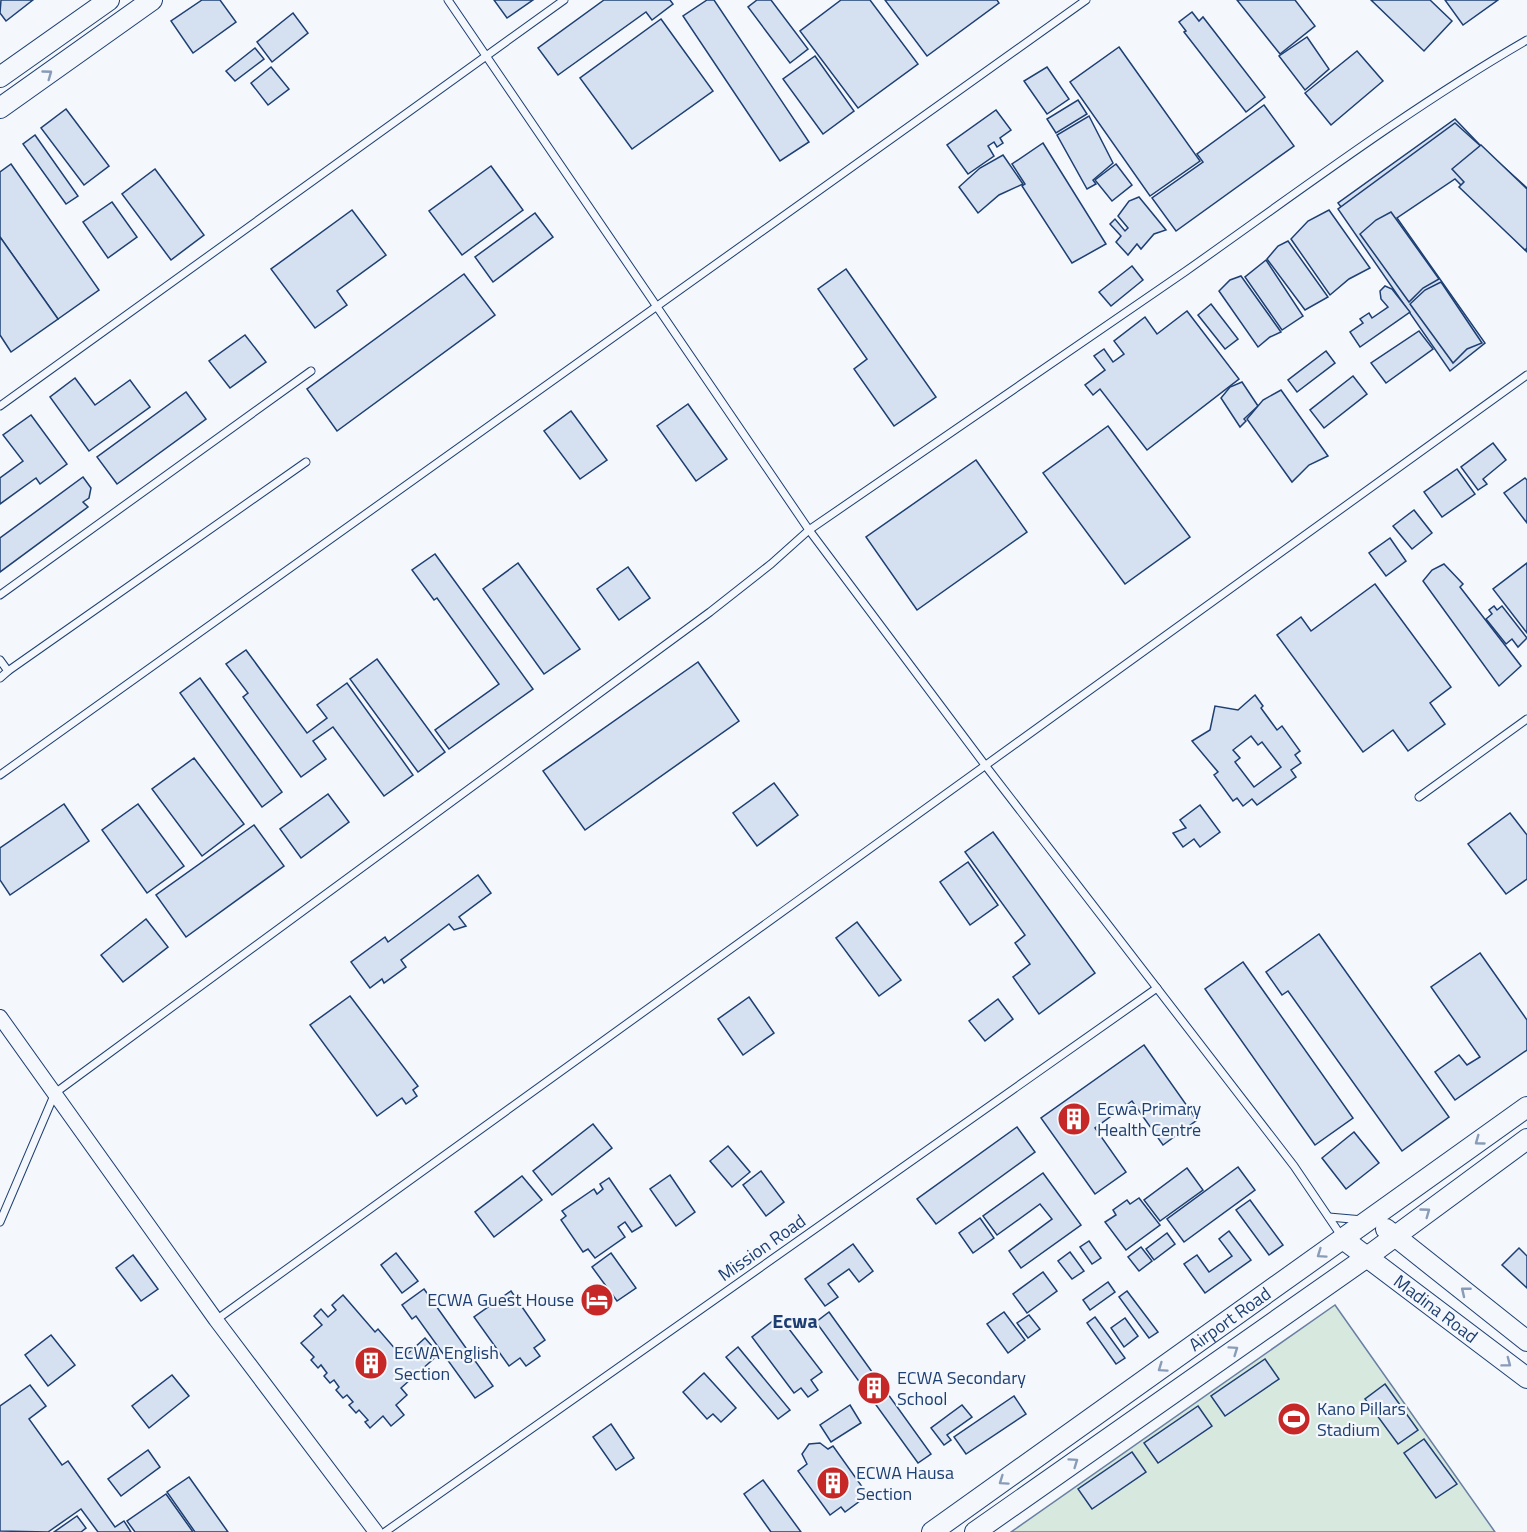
<svg xmlns="http://www.w3.org/2000/svg" width="1527" height="1532" font-family="'Titillium Web',sans-serif">
<rect width="100%" height="100%" fill="#f4f7fb"/>
<polygon fill="#d7e8df" stroke="#687fa3" stroke-width="1.5" points="1335,1305 1495,1532 1011,1532"/>
<g fill="#d5e0f0" stroke="#1d3f73" stroke-width="1.5" fill-rule="evenodd">
<polygon points="33,0 6,21 0,13 1,0"/>
<polygon points="202,0 220,0 236,22 193,53 171,21"/>
<polygon points="494,0 533,0 507,18"/>
<polygon points="604,0 670,0 673,4 652,20 646,12 558,75 538,48"/>
<polygon points="707,0 714,0 809,142 780,161 683,16"/>
<polygon points="757,0 771,0 808,49 790,63 748,7"/>
<polygon points="841,0 870,0 918,64 858,108 800,31"/>
<polygon points="885,0 997,0 999,3 927,56"/>
<polygon points="1237,0 1295,0 1315,26 1280,54"/>
<polygon points="1371,0 1430,0 1452,21 1424,51"/>
<polygon points="1445,0 1498,0 1463,25"/>
<polygon points="1192,12 1199,21 1203,17 1265,97 1246,112 1184,32 1186,31 1179,22"/>
<polygon points="293,13 308,33 272,62 257,42"/>
<polygon points="661,19 713,91 632,149 580,78"/>
<polygon points="1307,37 1329,69 1305,90 1279,56"/>
<polygon points="1119,47 1200,161 1150,196 1070,82"/>
<polygon points="255,48 264,59 235,81 226,71"/>
<polygon points="1357,51 1383,81 1331,125 1305,93"/>
<polygon points="815,56 854,111 823,134 783,79"/>
<polygon points="271,67 289,89 268,105 251,83"/>
<polygon points="1047,67 1069,99 1047,114 1024,81"/>
<polygon points="1078,100 1087,114 1056,133 1047,119"/>
<polygon points="1264,105 1294,146 1176,231 1152,198 1203,162 1197,154"/>
<polygon points="66,109 109,166 84,185 41,128"/>
<polygon points="996,110 1011,130 1000,138 1003,143 997,147 994,142 988,146 994,156 968,174 947,145"/>
<polygon points="1089,116 1113,163 1093,180 1096,184 1087,189 1057,135"/>
<polygon points="1455,119 1480,145 1463,155 1451,168 1424,188 1375,218 1360,232 1338,203"/>
<polygon points="1455,123 1527,188 1527,252 1455,179 1397,218 1485,343 1450,371 1338,209"/>
<polygon points="35,135 78,196 66,204 23,144"/>
<polygon points="1043,143 1106,244 1072,263 1022,186 1025,184 1012,164"/>
<polygon points="1481,145 1527,189 1527,248 1525,250 1459,187 1464,182 1452,169"/>
<polygon points="1003,155 1023,184 999,195 978,213 959,187 980,168"/>
<polygon points="11,164 99,290 58,319 0,237 0,172"/>
<polygon points="1116,164 1132,185 1112,201 1095,180"/>
<polygon points="491,166 523,210 462,255 429,211"/>
<polygon points="155,169 204,235 171,260 122,194"/>
<polygon points="1139,197 1166,230 1154,234 1141,249 1137,244 1128,255 1116,242 1121,236 1110,224 1115,219 1125,231 1128,228 1118,216 1129,201"/>
<polygon points="112,202 137,237 108,258 83,222"/>
<polygon points="352,210 386,255 337,291 347,305 315,328 271,269"/>
<polygon points="1329,210 1370,268 1349,279 1330,295 1291,239 1308,221"/>
<polygon points="1391,212 1439,279 1423,288 1409,302 1360,234 1376,220"/>
<polygon points="535,213 553,237 493,282 475,257"/>
<polygon points="0,237 58,319 11,352 0,335"/>
<polygon points="1288,241 1328,297 1305,310 1267,259 1278,246"/>
<polygon points="1266,260 1303,316 1282,330 1245,277"/>
<polygon points="1132,266 1143,280 1111,306 1099,292"/>
<polygon points="846,269 936,397 894,426 854,369 867,359 818,289"/>
<polygon points="464,274 495,315 337,431 307,389"/>
<polygon points="1241,276 1281,332 1270,337 1258,347 1219,291 1230,280"/>
<polygon points="1441,282 1482,343 1467,349 1453,363 1410,304 1425,290"/>
<polygon points="1385,286 1392,289 1410,312 1360,347 1350,332 1363,323 1360,319 1369,313 1372,318 1388,307 1381,299 1380,291"/>
<polygon points="1211,304 1238,339 1225,349 1198,315"/>
<polygon points="1187,311 1239,379 1147,450 1100,389 1093,395 1085,385 1105,370 1094,356 1104,349 1113,362 1124,354 1114,341 1145,317 1157,334"/>
<polygon points="1419,331 1433,349 1386,383 1371,363"/>
<polygon points="245,335 266,362 230,388 209,361"/>
<polygon points="1326,351 1335,363 1297,392 1288,380"/>
<polygon points="1353,376 1367,394 1324,428 1310,410"/>
<polygon points="75,378 95,405 130,380 150,407 89,451 50,397"/>
<polygon points="1242,382 1258,406 1244,419 1246,421 1240,427 1221,398 1230,387"/>
<polygon points="1281,390 1328,456 1309,465 1292,482 1247,419 1263,400"/>
<polygon points="186,392 206,419 117,484 97,457"/>
<polygon points="688,404 727,459 696,481 657,426"/>
<polygon points="571,411 607,460 580,479 544,431"/>
<polygon points="31,415 67,464 40,484 36,478 0,504 0,478 23,461 3,435"/>
<polygon points="1108,426 1190,537 1125,584 1043,473"/>
<polygon points="1493,443 1506,460 1483,479 1487,484 1478,490 1461,467"/>
<polygon points="976,460 1027,532 917,610 866,537"/>
<polygon points="1457,469 1475,494 1442,517 1424,492"/>
<polygon points="83,477 91,488 89,498 83,502 88,507 0,572 0,538"/>
<polygon points="1525,478 1527,480 1527,523 1504,493"/>
<polygon points="1414,510 1432,533 1412,549 1393,526"/>
<polygon points="1390,538 1406,561 1386,576 1369,553"/>
<polygon points="435,554 533,689 449,749 435,730 499,684 437,598 434,600 412,570"/>
<polygon points="518,563 580,649 544,674 483,589"/>
<polygon points="1527,563 1527,633 1493,589"/>
<polygon points="1444,564 1463,584 1460,587 1521,666 1499,686 1423,581 1432,570"/>
<polygon points="628,567 650,598 619,620 597,589"/>
<polygon points="1375,584 1451,687 1430,703 1445,724 1408,751 1393,730 1363,752 1277,635 1301,617 1311,631"/>
<polygon points="1494,606 1497,610 1502,606 1527,638 1518,647 1512,639 1506,644 1486,619 1492,614 1489,610"/>
<polygon points="246,650 307,733 327,718 317,705 347,683 413,775 384,796 333,727 313,741 326,759 301,777 243,697 248,693 226,664"/>
<polygon points="377,659 445,752 418,772 350,679"/>
<polygon points="698,662 739,721 585,830 543,771"/>
<polygon points="200,678 282,792 262,807 180,693"/>
<path d="M1255,695L1263,706L1261,708L1277,730L1282,726L1300,751L1295,755L1301,763L1291,770L1296,777L1257,805L1252,799L1243,806L1237,798L1233,801L1214,775L1218,772L1192,741L1210,730L1215,706L1238,710ZM1251,736L1258,745L1262,742L1281,767L1254,787L1235,762L1240,758L1233,750Z"/>
<polygon points="194,758 244,824 202,856 152,789"/>
<polygon points="774,783 798,815 757,846 733,813"/>
<polygon points="328,794 349,822 301,858 280,829"/>
<polygon points="64,804 89,841 10,895 0,880 0,848"/>
<polygon points="138,804 184,866 147,893 102,830"/>
<polygon points="1200,805 1220,832 1200,847 1194,839 1183,847 1173,833 1186,828 1180,820"/>
<polygon points="1510,813 1527,835 1527,879 1506,894 1468,844"/>
<polygon points="254,825 284,866 186,937 156,895"/>
<polygon points="993,832 1095,973 1039,1014 1013,977 1030,964 1015,943 1025,935 965,852"/>
<polygon points="968,862 998,905 970,925 940,882"/>
<polygon points="478,875 491,893 459,917 466,926 454,930 449,924 401,960 406,967 384,983 382,979 370,988 351,962 385,937 388,942"/>
<polygon points="146,919 168,947 123,982 101,955"/>
<polygon points="857,922 901,980 879,996 836,938"/>
<polygon points="1319,934 1449,1117 1402,1151 1288,991 1282,995 1266,972"/>
<polygon points="1480,953 1527,1020 1527,1050 1455,1100 1435,1072 1459,1055 1467,1065 1480,1057 1431,987"/>
<polygon points="1243,962 1353,1118 1315,1145 1205,989"/>
<polygon points="350,996 418,1086 413,1090 417,1096 406,1104 402,1098 377,1116 310,1025"/>
<polygon points="749,997 774,1033 743,1055 718,1019"/>
<polygon points="998,999 1013,1019 985,1041 969,1021"/>
<polygon points="1144,1045 1197,1120 1163,1145 1132,1101 1095,1128 1126,1172 1095,1194 1041,1118"/>
<polygon points="593,1124 612,1148 552,1195 533,1171"/>
<polygon points="1017,1127 1035,1152 936,1224 917,1199"/>
<polygon points="1354,1132 1379,1163 1346,1189 1322,1158"/>
<polygon points="728,1146 750,1172 732,1187 710,1161"/>
<polygon points="1238,1167 1255,1190 1184,1242 1167,1219"/>
<polygon points="1187,1168 1203,1190 1160,1221 1144,1200"/>
<polygon points="761,1171 784,1202 766,1216 743,1185"/>
<polygon points="1043,1173 1081,1225 1021,1268 1009,1251 1052,1219 1040,1204 997,1235 983,1216"/>
<polygon points="670,1175 695,1212 676,1226 650,1189"/>
<polygon points="522,1176 542,1200 494,1237 475,1212"/>
<polygon points="609,1178 642,1226 632,1232 625,1222 618,1227 625,1237 595,1258 588,1249 583,1252 561,1220 566,1216 562,1211 594,1189 597,1194 603,1189 600,1184"/>
<polygon points="1139,1198 1160,1225 1126,1250 1105,1222 1116,1215 1113,1210 1127,1200 1130,1204"/>
<polygon points="1250,1200 1283,1245 1269,1255 1236,1210"/>
<polygon points="980,1218 994,1238 973,1253 959,1233"/>
<polygon points="1229,1231 1251,1260 1205,1293 1184,1264 1197,1255 1209,1272 1232,1256 1219,1239"/>
<polygon points="1167,1233 1175,1244 1154,1260 1146,1249"/>
<polygon points="1089,1241 1101,1258 1092,1264 1080,1247"/>
<polygon points="853,1244 873,1271 859,1282 849,1269 828,1284 838,1297 825,1306 805,1279"/>
<polygon points="1141,1247 1152,1261 1139,1271 1128,1257"/>
<polygon points="1519,1248 1527,1256 1527,1288 1502,1265"/>
<polygon points="1070,1252 1084,1271 1072,1279 1058,1261"/>
<polygon points="396,1253 418,1281 402,1293 381,1265"/>
<polygon points="611,1253 636,1288 617,1301 592,1267"/>
<polygon points="133,1255 158,1289 141,1301 116,1268"/>
<polygon points="1043,1272 1057,1291 1027,1313 1013,1294"/>
<polygon points="1108,1282 1115,1292 1090,1310 1083,1300"/>
<polygon points="424,1289 493,1386 475,1398 416,1316 412,1319 402,1305"/>
<polygon points="511,1291 545,1340 534,1348 540,1356 526,1366 520,1358 509,1366 474,1317"/>
<polygon points="1127,1291 1158,1332 1149,1338 1119,1297"/>
<polygon points="343,1295 375,1332 378,1329 403,1358 425,1338 439,1354 401,1388 407,1395 396,1405 404,1415 391,1426 383,1416 370,1428 365,1422 368,1420 359,1410 356,1413 349,1405 353,1402 347,1395 343,1398 336,1390 339,1387 334,1380 330,1383 324,1376 327,1373 321,1365 318,1368 311,1360 314,1357 301,1343 322,1325 314,1316 321,1309 328,1317 336,1310 332,1305"/>
<polygon points="829,1312 931,1454 918,1463 816,1322"/>
<polygon points="1004,1312 1025,1340 1008,1353 987,1324"/>
<polygon points="1029,1315 1040,1329 1028,1338 1017,1323"/>
<polygon points="779,1316 822,1372 811,1380 818,1390 808,1397 801,1388 794,1393 752,1337"/>
<polygon points="1095,1317 1125,1358 1116,1364 1087,1323"/>
<polygon points="1125,1318 1138,1336 1124,1347 1111,1328"/>
<polygon points="51,1335 75,1365 48,1386 25,1355"/>
<polygon points="738,1347 790,1410 778,1419 726,1357"/>
<polygon points="1265,1359 1279,1379 1225,1416 1211,1396"/>
<polygon points="704,1373 736,1408 721,1422 713,1414 707,1419 683,1392"/>
<polygon points="172,1375 189,1396 149,1428 132,1406"/>
<polygon points="1385,1384 1418,1430 1398,1444 1365,1399"/>
<polygon points="30,1385 46,1406 29,1419 62,1465 68,1461 115,1527 124,1521 131,1532 98,1532 81,1509 48,1532 0,1531 0,1406"/>
<polygon points="1014,1396 1026,1414 966,1454 954,1437"/>
<polygon points="850,1405 861,1423 831,1442 820,1425"/>
<polygon points="962,1405 972,1417 947,1435 951,1440 944,1445 931,1428"/>
<polygon points="1198,1406 1212,1426 1158,1463 1144,1443"/>
<polygon points="611,1424 634,1458 616,1470 593,1437"/>
<polygon points="1424,1439 1457,1484 1436,1498 1404,1453"/>
<polygon points="820,1443 828,1449 833,1446 868,1495 845,1512 841,1507 830,1515 798,1471 807,1464 802,1454 809,1444"/>
<polygon points="148,1450 160,1467 121,1496 108,1479"/>
<polygon points="1132,1452 1146,1472 1092,1509 1078,1489"/>
<polygon points="189,1477 228,1532 195,1532 167,1492"/>
<polygon points="763,1480 801,1532 771,1532 744,1494"/>
<polygon points="166,1494 193,1532 135,1532 127,1521"/>
<polygon points="77,1516 86,1528 81,1532 54,1532"/>
</g>
<g fill="none" stroke-linecap="round" stroke-linejoin="round">
<g stroke="#1d3f73" stroke-width="9">
<g id="lane">
<polyline points="448,0 809,530 985,765 1294,1166 1342,1237"/>
<polyline points="0,406 564,0"/>
<polyline points="0,595 311,371"/>
<polyline points="0,660 8,671 0,678"/>
<polyline points="8,671 306,462"/>
<polyline points="0,775 1086,0"/>
<polyline points="1419,797 1527,719"/>
<polyline points="1329,1217 1363,1220"/>
<path d="M0,1222L55,1093L710,612L771,564L809,530C935,444 1061,358 1186,271C1298,192 1408,109 1527,40"/>
<polyline points="216,1320 1527,375"/>
<polyline points="385,1532 1157,988"/>
</g>
</g>
<g stroke="#1d3f73" stroke-width="16">
<polyline id="street" points="0,1017 216,1320 376,1532"/>
</g>
<g stroke="#1d3f73" stroke-width="22">
<g id="secondary">
<polyline points="0,77 109,0"/>
<polyline points="0,108 152,0"/>
<polyline points="1386,1229 1527,1341"/>
<path id="s1" d="M1343,1239L1527,1378"/>
<path id="s2" d="M932,1532L1527,1107"/>
<polyline points="975,1532 1367,1257 1527,1139"/>
</g>
</g>
<use href="#lane" stroke="#f4f7fb" stroke-width="7"/>
<use href="#street" stroke="#f4f7fb" stroke-width="14"/>
<use href="#secondary" stroke="#f4f7fb" stroke-width="20"/>
</g>
<defs><path id="oneway-chevron" d="M-2-3.5L2.5 0L-2 3.5" fill="none" stroke-width="1.6" stroke-linecap="round" stroke-linejoin="round" transform="scale(1.5)"/></defs>
<g stroke="#889bb7">
<use href="#oneway-chevron" transform="translate(48 74) rotate(-36)"/>
<use href="#oneway-chevron" transform="translate(1479 1141) rotate(144)"/>
<use href="#oneway-chevron" transform="translate(1426 1212) rotate(-36)"/>
<use href="#oneway-chevron" transform="translate(1321 1254) rotate(145)"/>
<use href="#oneway-chevron" transform="translate(1465 1291) rotate(-141)"/>
<use href="#oneway-chevron" transform="translate(1234 1350) rotate(-35)"/>
<use href="#oneway-chevron" transform="translate(1507 1363) rotate(37)"/>
<use href="#oneway-chevron" transform="translate(1162 1368) rotate(145)"/>
<use href="#oneway-chevron" transform="translate(1074 1462) rotate(-35)"/>
<use href="#oneway-chevron" transform="translate(1003 1481) rotate(145)"/>
</g>
<defs>
<g id="building-disc" transform="scale(1.725)"><circle r="9.5" fill="#c62828" stroke="#f4f7fb"/><path d="M-4-6H4V6H1V3H-1V6H-4ZM-2.5-4.3h1.7v1.8h-1.7ZM.8-4.3h1.7v1.8H.8ZM-2.5-1h1.7V.8h-1.7ZM.8-1h1.7V.8H.8Z" fill="#fff"/></g>
<g id="hotel-disc" transform="scale(1.725)"><circle r="9.5" fill="#c62828" stroke="#f4f7fb"/><path d="M-6-4.5h1.5V1H6V5H4.5V3h-9V5H-6ZM-4 0a1.8 1.8 0 1 1 3.6 0ZM.5 0V-2.5h3Q6-2.5 6 0Z" fill="#fff"/></g>
<g id="stadium-disc" transform="scale(1.725)"><circle r="9.5" fill="#c62828" stroke="#f4f7fb"/><path d="M0-5a6.5 5 0 1 0 0 10a6.5 5 0 1 0 0-10ZM-3.5-1.8h7v3.6h-7Z" fill="#fff"/></g>
</defs>
<g fill-rule="evenodd">
<use href="#building-disc" x="1074" y="1119"/>
<use href="#hotel-disc" x="597" y="1300"/>
<use href="#building-disc" x="371" y="1363"/>
<use href="#building-disc" x="874" y="1388"/>
<use href="#stadium-disc" x="1294" y="1419"/>
<use href="#building-disc" x="833" y="1483"/>
</g>
<g text-anchor="middle" stroke-width="4.5" stroke-linejoin="round" paint-order="stroke">
<g font-size="18" fill="#1d3f73" stroke="#f4f7fb" text-anchor="start">
<text x="1097" y="1115">Ecwa Primary<tspan x="1097" dy="21">Health Centre</tspan></text>
<text x="574" y="1306" text-anchor="end">ECWA Guest House</text>
<text x="394" y="1359">ECWA English<tspan x="394" dy="21">Section</tspan></text>
<text x="897" y="1384">ECWA Secondary<tspan x="897" dy="21">School</tspan></text>
<text x="1317" y="1415">Kano Pillars<tspan x="1317" dy="21">Stadium</tspan></text>
<text x="856" y="1479">ECWA Hausa<tspan x="856" dy="21">Section</tspan></text>
</g>
<g font-size="18" fill="#1d3f73" stroke="#f4f7fb">
<text transform="translate(762 1248) rotate(-35)" y="6">Mission Road</text>
<text dy="6" stroke="none"><textPath href="#s1" startOffset="116">Madina Road</textPath></text>
<text dy="6" stroke="none"><textPath href="#s2" startOffset="366">Airport Road</textPath></text>
</g>
<g font-size="20" font-weight="bold" fill="#1d3f73" stroke="#f4f7fb">
<text x="795" y="1328">Ecwa</text>
</g>
</g>
</svg>
